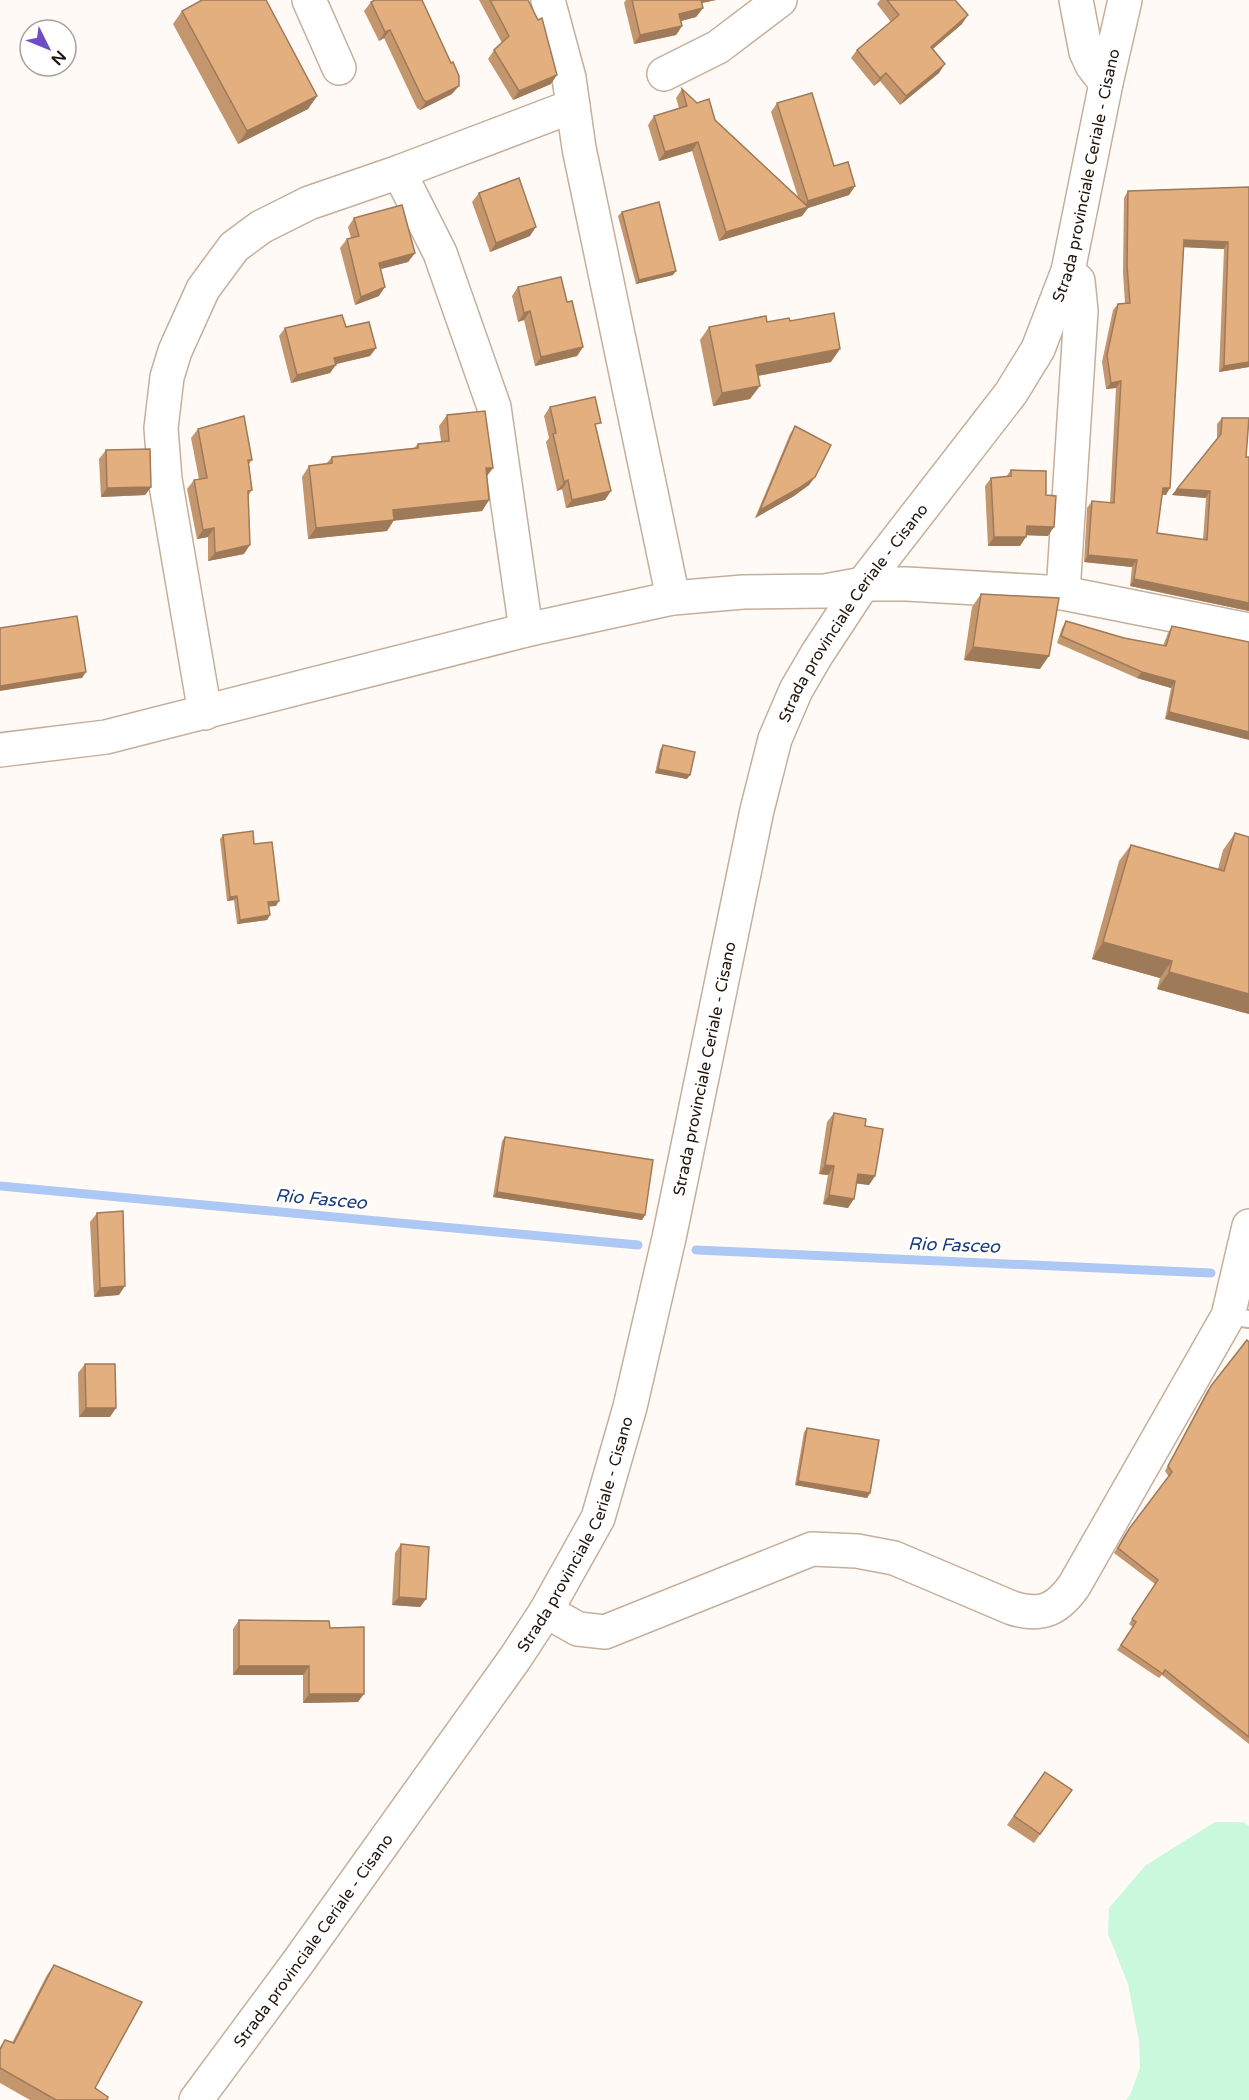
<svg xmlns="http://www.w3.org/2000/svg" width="1249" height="2100" font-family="'Varela Round',sans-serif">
<rect width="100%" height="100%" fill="#fffaf6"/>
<polygon fill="#c9f8dc" points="1215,1822 1243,1822 1249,1826 1249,2100 1126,2100 1130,2095 1140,2068 1139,2041 1128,1984 1108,1934 1109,1908 1146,1865"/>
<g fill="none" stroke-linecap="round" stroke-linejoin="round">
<g stroke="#adc8f5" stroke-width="9">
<polyline points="0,1186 638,1245"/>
<polyline points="696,1250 1211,1273"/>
</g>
<g stroke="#c6af9a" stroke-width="20">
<polyline id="lane" points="1228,1316 1249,1319"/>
</g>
<g stroke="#c6af9a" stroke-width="36">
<g id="street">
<polyline points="309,0 339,68"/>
<polyline points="548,0 569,78 579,148 673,598"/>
<polyline points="1076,0 1086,52 1092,65 1106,83"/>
<polyline points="664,74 718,47 780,0"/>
<polyline points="399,172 440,253 494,407 526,630"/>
<polyline points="863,584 907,584 1063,593 1249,630"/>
<polyline points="1063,593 1081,311 1078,281 1068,271"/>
<polyline points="205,713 165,479 161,428 167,377 175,351 203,289 234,247 261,227 309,203 399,172 573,106"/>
<path d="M546,1611L578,1629L605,1632L812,1549L857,1551L894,1558L1012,1608C1041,1617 1057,1610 1074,1586L1228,1316L1249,1226"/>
</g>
</g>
<g stroke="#c6af9a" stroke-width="36">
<g id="secondary">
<polyline points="0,750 106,737 526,630 673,598 743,592 825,591 863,584"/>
<path id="s1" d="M196,2100L296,1965L516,1657L546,1611L598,1518L630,1407L669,1238L757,810L775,739L796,690L817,654L863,584L1011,393L1038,349L1068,271L1106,83L1125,0"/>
</g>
</g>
<use href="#lane" stroke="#fff" stroke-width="16"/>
<use href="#street" stroke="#fff" stroke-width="33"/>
<use href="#secondary" stroke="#fff" stroke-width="33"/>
</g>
<g fill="#c3966d">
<polygon points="479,0 528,0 551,84 513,100 488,59 494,50 502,43"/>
<polygon points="626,0 716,0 701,3 703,8 696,17 681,21 682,26 676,35 634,44 624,3"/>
<polygon points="880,0 955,0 962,24 933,49 939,73 900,105 880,81 874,86 851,58 857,50 891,22 877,4"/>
<polygon points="371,2 452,94 420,110 417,108 384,38 379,41 364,11"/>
<polygon points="182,11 317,96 308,109 238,144 173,24"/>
<polygon points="682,89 798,197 771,112 777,103 834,166 855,186 849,195 808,208 802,216 719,241 692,151 659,161 648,125 654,116 679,108 676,98"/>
<polygon points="1249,187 1249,367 1219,372 1224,249 1184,247 1166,495 1162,495 1157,533 1203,540 1206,498 1172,495 1217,439 1217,424 1222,418 1246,457 1249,611 1130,586 1132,567 1084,562 1087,508 1092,501 1110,503 1116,388 1106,389 1102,362 1113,310 1118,304 1125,303 1123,273 1124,198 1128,191"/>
<polygon points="479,193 530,236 490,252 472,202"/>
<polygon points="622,212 673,275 636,284 618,216"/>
<polygon points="354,218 415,253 408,262 381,269 379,296 355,305 340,248 347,239 351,238 348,227"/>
<polygon points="518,287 583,347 577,356 535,366 524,320 518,322 512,296"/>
<polygon points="790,321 831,362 758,376 750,399 713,406 700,340 709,327"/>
<polygon points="346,327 376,348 370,356 335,364 330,373 291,383 279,336 285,328"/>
<polygon points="550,407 597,429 605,500 566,508 562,489 557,491 546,442 549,438 544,416"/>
<polygon points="447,415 493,468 487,476 489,500 482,511 394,520 387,531 308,539 302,477 309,466 326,464 332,457 414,448 418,444 441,441 439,426"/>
<polygon points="795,426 815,477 809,485 794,496 755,518 790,434"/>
<polygon points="198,429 252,460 249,464 252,490 248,496 244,554 208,561 208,537 197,539 187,489 194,480 199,479 191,438"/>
<polygon points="106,450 151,487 145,495 101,497 99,459"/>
<polygon points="1011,470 1046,495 1048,536 1026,535 1020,546 988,546 985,486 991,478 1006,477"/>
<polygon points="981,594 1040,669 964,660 972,607"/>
<polygon points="1066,621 1124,638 1163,646 1168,633 1172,626 1249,642 1165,719 1171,688 1137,678 1057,643 1062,628"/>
<polygon points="663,745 687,779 655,773 660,750"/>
<polygon points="1235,833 1249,1014 1157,989 1160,978 1092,959 1119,861 1131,845 1218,869 1223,850"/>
<polygon points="223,835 254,844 276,906 269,906 270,915 267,920 237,924 234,900 227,901 220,839"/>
<polygon points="834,1113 865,1126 875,1176 869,1185 857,1183 848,1208 823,1204 828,1175 819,1174 827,1122"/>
<polygon points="505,1137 645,1215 642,1220 493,1197 502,1141"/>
<polygon points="97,1213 119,1295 94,1297 90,1222"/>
<polygon points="1249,1342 1249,1744 1162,1675 1159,1678 1117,1650 1133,1627 1129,1624 1155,1584 1114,1553 1125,1534 1169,1477 1165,1471 1207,1391"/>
<polygon points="85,1364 110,1417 79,1417 78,1373"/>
<polygon points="807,1428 870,1493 867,1498 795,1485 804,1432"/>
<polygon points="401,1544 426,1599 420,1607 392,1605 395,1553"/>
<polygon points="239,1620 330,1628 358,1702 303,1703 303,1675 233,1675 233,1629"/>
<polygon points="1045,1772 1072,1790 1034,1843 1007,1825"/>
<polygon points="54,1965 95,2088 107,2100 30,2100 0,2083 0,2047 5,2040 12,2043 47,1975"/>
</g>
<g fill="#9f7a59">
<polygon points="696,0 716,0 693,5"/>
<polygon points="703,8 696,17 673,23 679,14"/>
<polygon points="968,15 962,24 925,55 931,47"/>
<polygon points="682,26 676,35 634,44 640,35"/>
<polygon points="390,30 384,38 379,41 385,32"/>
<polygon points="945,64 939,73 900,105 906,96"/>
<polygon points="886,73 880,81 874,86 880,78"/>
<polygon points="557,75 551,84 513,100 519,91"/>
<polygon points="459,86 452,94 420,110 426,102"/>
<polygon points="317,96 308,109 238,144 247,131"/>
<polygon points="698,142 692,151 659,161 665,152"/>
<polygon points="855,186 849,195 808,208 802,216 719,241 726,232 802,209 808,201"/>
<polygon points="536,227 530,236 490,252 496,243"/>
<polygon points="1184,240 1228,242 1224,249 1180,247"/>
<polygon points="415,253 408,262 373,271 379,263"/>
<polygon points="676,271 673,275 636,284 639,280"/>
<polygon points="385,287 379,296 355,305 361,297"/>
<polygon points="530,311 524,320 518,322 524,313"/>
<polygon points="583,347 577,356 535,366 541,357"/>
<polygon points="376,348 370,356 328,366 334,358"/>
<polygon points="840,349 831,362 746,378 756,365"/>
<polygon points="1249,362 1249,367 1219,372 1224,366"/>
<polygon points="336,365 330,373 291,383 297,375"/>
<polygon points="1121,381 1116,388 1106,389 1111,383"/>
<polygon points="760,386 750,399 713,406 722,393"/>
<polygon points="486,468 493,468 485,478"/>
<polygon points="815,477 809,485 794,496 755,518 760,510"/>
<polygon points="568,480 562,489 557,491 564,482"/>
<polygon points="151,487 145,495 101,497 107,488"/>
<polygon points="1163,488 1170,488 1166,495 1158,494"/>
<polygon points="1177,489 1210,491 1206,498 1172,495"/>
<polygon points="611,491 605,500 566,508 572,500"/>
<polygon points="489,500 482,511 392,521 394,520 387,531 308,539 316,528 393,510"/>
<polygon points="1027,526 1054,527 1048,536 1020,535"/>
<polygon points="214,528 208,537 197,539 203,530"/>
<polygon points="994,537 1026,537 1020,546 988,546"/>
<polygon points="250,545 244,554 208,561 215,553"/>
<polygon points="1088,555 1137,560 1132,567 1084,562"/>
<polygon points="1134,579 1249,603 1249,611 1130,586"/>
<polygon points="973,647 1049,656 1040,669 964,660"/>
<polygon points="86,672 82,678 0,691 0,686"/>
<polygon points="1142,672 1175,681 1171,688 1137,678"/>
<polygon points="1169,712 1249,732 1249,740 1165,719"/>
<polygon points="658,769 690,775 687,779 655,773"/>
<polygon points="237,896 234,900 227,901 230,897"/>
<polygon points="279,901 276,906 265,907 268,902"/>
<polygon points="270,915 267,920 237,924 240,920"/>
<polygon points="1103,942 1172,961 1160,978 1092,959"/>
<polygon points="1169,972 1249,994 1249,1014 1157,989"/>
<polygon points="825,1165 834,1166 828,1175 819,1174"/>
<polygon points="858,1174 875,1176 869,1185 852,1183"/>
<polygon points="497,1192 645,1215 642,1220 493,1197"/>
<polygon points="829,1195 854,1199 848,1208 823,1204"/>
<polygon points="125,1286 119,1295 94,1297 100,1288"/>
<polygon points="86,1408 116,1408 110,1417 79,1417"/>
<polygon points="798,1481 870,1493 867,1498 795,1485"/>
<polygon points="399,1597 426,1599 420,1607 392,1605"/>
<polygon points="239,1666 309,1666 303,1675 233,1675"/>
<polygon points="309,1694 364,1694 358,1702 303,1703"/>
</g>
<g fill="#e3af7f" stroke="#9f7a59" stroke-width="1.5">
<polygon points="202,0 266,0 317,96 247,131 182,11"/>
<polygon points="375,0 422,0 451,63 453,62 459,76 459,86 426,102 423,99 390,30 385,32 371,2"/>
<polygon points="490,0 528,0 538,20 542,18 557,75 519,91 494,50 509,36"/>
<polygon points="632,0 701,0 703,8 679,14 682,26 640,35"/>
<polygon points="887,0 955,0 968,15 931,47 945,64 906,96 886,73 880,78 857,50 899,15"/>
<polygon points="682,89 697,103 709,99 715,120 808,207 726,232 698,142 665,152 654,116 687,106"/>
<polygon points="812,93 834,166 848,162 855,186 808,201 777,103"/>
<polygon points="519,178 536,227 496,243 479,193"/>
<polygon points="1249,187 1249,362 1224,366 1228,242 1184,240 1170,488 1163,488 1157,533 1207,540 1210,491 1177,489 1221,434 1222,418 1249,418 1246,457 1249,457 1249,603 1134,579 1137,560 1088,555 1092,501 1114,503 1121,381 1111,383 1107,355 1118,304 1130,303 1127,266 1128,191"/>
<polygon points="659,202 676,271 639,280 622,212"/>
<polygon points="402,205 415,253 379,263 385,287 361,297 347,239 359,236 354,218"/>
<polygon points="561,277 567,302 572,301 583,347 541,357 530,311 524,313 518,287"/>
<polygon points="834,313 840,349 756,365 760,386 722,393 709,327 766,316 767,322 789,318 790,321"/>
<polygon points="342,315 346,327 369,322 376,348 334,358 336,365 297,375 285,328"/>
<polygon points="595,397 601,423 595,424 611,491 572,500 568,480 564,482 553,434 556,433 550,407"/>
<polygon points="485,411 493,468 486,468 489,500 393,510 394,520 316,528 309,466 332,463 332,457 418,448 418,444 449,441 447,415"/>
<polygon points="244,416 252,460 248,460 252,490 248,491 250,545 215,553 214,528 203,530 194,480 207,478 198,429"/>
<polygon points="795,426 831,445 815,477 799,488 760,510"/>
<polygon points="150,449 151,487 107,488 106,450"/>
<polygon points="1011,470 1046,471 1046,495 1056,496 1054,527 1027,526 1026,537 994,537 991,478 1011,476"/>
<polygon points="981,594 1059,598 1049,656 973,647"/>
<polygon points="77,616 86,672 0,686 0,628"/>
<polygon points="1066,621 1124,638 1166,646 1172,626 1249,642 1249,732 1169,712 1175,681 1142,672 1061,636"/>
<polygon points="663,745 695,752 690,775 658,769"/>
<polygon points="253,831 254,844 272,842 279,901 268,902 270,915 240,920 237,896 230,897 223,835"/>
<polygon points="1235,833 1249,837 1249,994 1169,972 1172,961 1103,942 1131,845 1224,871"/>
<polygon points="834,1113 866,1119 865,1126 883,1129 875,1176 858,1174 854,1199 829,1195 834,1166 825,1165"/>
<polygon points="505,1137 653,1160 645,1215 497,1192"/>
<polygon points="123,1211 125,1286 100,1288 97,1213"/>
<polygon points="1247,1340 1249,1342 1249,1737 1165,1670 1163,1674 1121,1645 1136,1622 1132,1619 1158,1580 1118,1548 1129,1529 1172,1472 1168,1466 1211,1386"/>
<polygon points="85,1364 115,1364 116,1408 86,1408"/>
<polygon points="807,1428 879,1440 870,1493 798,1481"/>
<polygon points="401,1544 429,1547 426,1599 399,1597"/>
<polygon points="239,1620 329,1621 330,1628 364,1627 364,1694 309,1694 309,1666 239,1666"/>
<polygon points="1045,1772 1072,1790 1040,1834 1014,1816"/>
<polygon points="54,1965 142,2002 95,2088 108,2097 107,2100 56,2100 0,2068 0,2050 5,2040 14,2043"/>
</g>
<g text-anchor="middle" stroke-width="5" stroke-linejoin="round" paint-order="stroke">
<g font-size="16" fill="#1e150e" stroke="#fff">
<text dy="6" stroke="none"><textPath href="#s1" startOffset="2160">Strada provinciale Ceriale - Cisano</textPath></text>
<text dy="6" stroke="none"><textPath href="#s1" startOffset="1656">Strada provinciale Ceriale - Cisano</textPath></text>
<text dy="6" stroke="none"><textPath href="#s1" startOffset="1170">Strada provinciale Ceriale - Cisano</textPath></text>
<text dy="6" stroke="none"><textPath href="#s1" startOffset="684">Strada provinciale Ceriale - Cisano</textPath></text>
<text dy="6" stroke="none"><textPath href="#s1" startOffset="198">Strada provinciale Ceriale - Cisano</textPath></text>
</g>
<g font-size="18" font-style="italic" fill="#193e7e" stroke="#fff">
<text transform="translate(321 1199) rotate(5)" y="6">Rio Fasceo</text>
<text transform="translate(954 1245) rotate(2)" y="6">Rio Fasceo</text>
</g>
</g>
<g transform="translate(48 48) rotate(133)"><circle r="28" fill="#ffffff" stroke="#a5a19f" stroke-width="1.5"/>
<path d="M0-4.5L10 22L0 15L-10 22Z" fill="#6e4ec7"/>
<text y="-9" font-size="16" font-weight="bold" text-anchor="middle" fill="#1e150e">N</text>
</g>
</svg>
